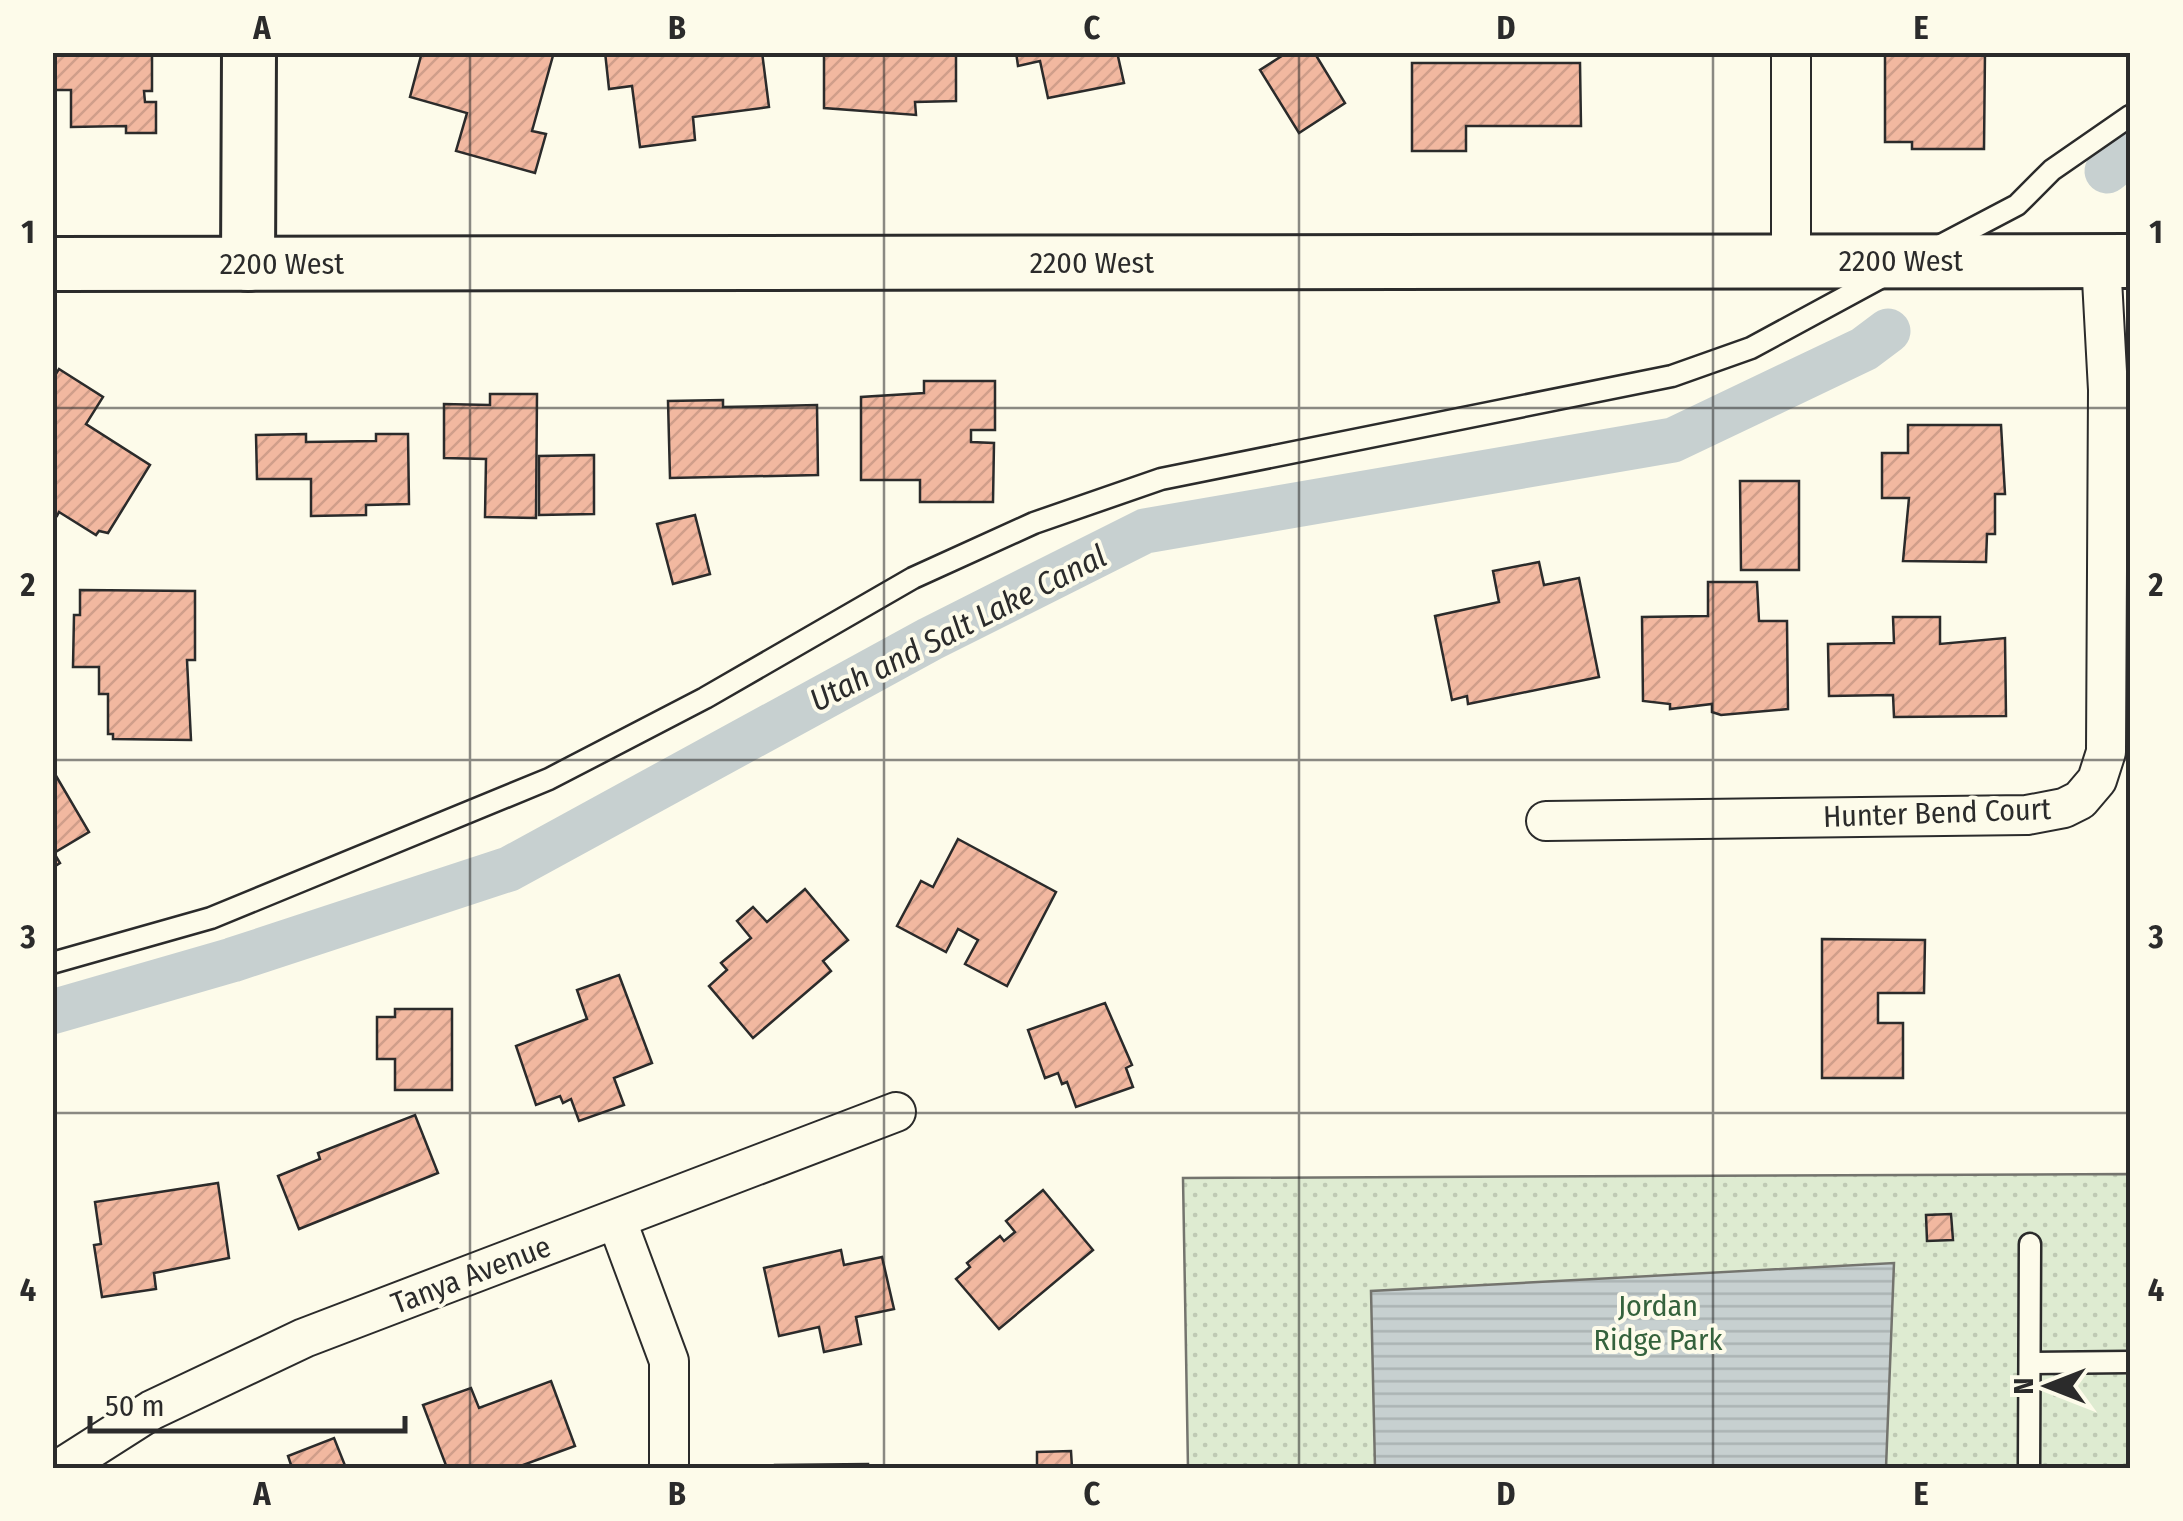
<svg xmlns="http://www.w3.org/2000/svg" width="2183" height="1521" font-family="'Fira Sans Condensed',sans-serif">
<defs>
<pattern id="green-dots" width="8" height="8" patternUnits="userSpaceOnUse" patternTransform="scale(2.5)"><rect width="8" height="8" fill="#deebd1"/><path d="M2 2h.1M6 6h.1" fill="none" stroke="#bfcab4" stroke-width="1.8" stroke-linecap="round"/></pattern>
<pattern id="water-rules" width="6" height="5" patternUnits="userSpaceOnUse" patternTransform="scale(2.5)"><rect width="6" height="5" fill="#c7d0d0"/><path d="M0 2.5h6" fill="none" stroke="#abb3b3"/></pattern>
<pattern id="building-hatch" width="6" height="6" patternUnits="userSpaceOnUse" patternTransform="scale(2.5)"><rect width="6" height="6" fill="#f2b8a0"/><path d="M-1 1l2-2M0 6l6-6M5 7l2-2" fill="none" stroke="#d09e8a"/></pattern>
</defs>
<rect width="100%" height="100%" fill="#fdfbea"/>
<polygon fill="url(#green-dots)" stroke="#74746e" stroke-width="2.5" points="2130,1174 2130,1468 1188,1468 1183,1178"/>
<polygon fill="url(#water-rules)" stroke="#74746e" stroke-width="2.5" points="1894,1263 1886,1468 1375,1468 1371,1291"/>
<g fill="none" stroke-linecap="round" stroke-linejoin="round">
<g stroke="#c7d0d0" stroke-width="45">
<polyline points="2107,171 2130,153"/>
<polyline points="52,1012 232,960 509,869 930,639 1145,531 1673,440 1864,349 1888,331"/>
</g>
</g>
<g fill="url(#building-hatch)" stroke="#2b2b2b" stroke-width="2.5">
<polygon points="52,52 152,52 152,91 144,91 145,102 156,102 156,133 126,133 126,126 71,127 71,90 52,90"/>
<polygon points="422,52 554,52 532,131 546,134 535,173 456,151 467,113 410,97"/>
<polygon points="605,52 762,52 769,107 693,117 695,140 640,147 632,86 609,89"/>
<polygon points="824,52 956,52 956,101 915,102 916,115 824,108"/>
<polygon points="1016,52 1117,52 1124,83 1048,98 1040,61 1018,66"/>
<polygon points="1288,52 1314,52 1345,103 1299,133 1260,70"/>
<polygon points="1885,52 1985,52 1984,149 1912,149 1912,142 1885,142"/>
<polygon points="1412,63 1580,63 1581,126 1466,126 1466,151 1412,151"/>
<polygon points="59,369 103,397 86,424 150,465 108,533 99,531 96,535 59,512 57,516 52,514 52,380"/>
<polygon points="924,381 995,381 995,430 971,430 971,442 994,443 993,502 920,502 920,480 861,480 861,397 924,393"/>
<polygon points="490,394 537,394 536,518 485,517 486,459 444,458 444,404 490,405"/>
<polygon points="723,400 723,407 817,405 818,475 670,478 668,401"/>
<polygon points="1908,425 2001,425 2005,494 1995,494 1995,534 1987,534 1986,562 1903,561 1909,498 1882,498 1882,453 1908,453"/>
<polygon points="306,434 306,442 376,441 376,434 408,434 409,504 366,505 366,515 311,516 311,479 257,479 256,435"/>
<polygon points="594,455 594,514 539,515 539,456"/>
<polygon points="1740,481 1799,481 1799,570 1741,570"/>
<polygon points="695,515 710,574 673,584 657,524"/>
<polygon points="1539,562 1544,585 1579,578 1599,677 1468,704 1467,696 1452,700 1435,616 1499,602 1493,571"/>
<polygon points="1708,582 1757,582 1759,621 1787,621 1788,709 1721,715 1712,712 1712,704 1670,709 1670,704 1643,701 1642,617 1708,616"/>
<polygon points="80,590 195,591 195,660 187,660 191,740 113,739 113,734 108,734 108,694 99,694 99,667 73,667 74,615 80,615"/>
<polygon points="1893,617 1940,617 1940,644 2005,638 2006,716 1894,717 1893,695 1829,696 1828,644 1894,643"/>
<polygon points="52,769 89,832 54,853 60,863 52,868"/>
<polygon points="958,839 1056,892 1007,986 965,964 978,940 958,929 946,952 897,926 921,881 933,887"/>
<polygon points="805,889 848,940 823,961 831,971 753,1038 709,986 727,970 721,963 751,938 737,921 753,907 767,922"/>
<polygon points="1822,939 1925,940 1924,993 1878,993 1878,1023 1903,1023 1903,1078 1822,1078"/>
<polygon points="619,975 652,1063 614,1078 624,1105 579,1121 571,1099 563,1103 560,1096 536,1105 516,1046 587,1019 577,990"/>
<polygon points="1105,1003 1132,1065 1126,1068 1133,1087 1076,1107 1067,1082 1062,1084 1058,1073 1045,1078 1028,1030"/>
<polygon points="395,1009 452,1009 452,1090 395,1090 395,1059 377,1059 377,1017 395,1017"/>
<polygon points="415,1115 438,1173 299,1229 278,1176 320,1159 318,1153"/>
<polygon points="218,1183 229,1258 154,1273 156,1289 102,1297 94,1245 101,1244 95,1202"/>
<polygon points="1043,1190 1093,1250 999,1329 956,1279 970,1267 967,1263 1000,1236 1004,1241 1015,1232 1006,1221"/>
<polygon points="1951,1214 1953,1240 1927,1241 1926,1215"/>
<polygon points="841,1250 844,1265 882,1257 894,1309 856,1317 861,1344 824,1352 819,1327 779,1336 764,1268"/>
<polygon points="551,1381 575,1446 515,1468 447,1468 423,1405 471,1388 479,1408"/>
<polygon points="334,1438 346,1468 292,1468 288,1456"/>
<polygon points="1071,1451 1072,1468 1037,1468 1037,1452"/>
<polygon points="868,1464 868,1468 775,1468 775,1465"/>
</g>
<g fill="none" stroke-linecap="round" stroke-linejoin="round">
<g stroke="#2b2b2b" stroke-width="25">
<g id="lane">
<polyline points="1939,246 2017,205 2052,170 2130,116"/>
<polyline points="52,963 211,918 549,779 705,698 913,578 1034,523 1161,479 1672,376 1751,348 1882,277"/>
<polyline points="2030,1363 2130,1362"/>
<polyline points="2029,1468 2030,1244"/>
</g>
</g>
<g stroke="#2b2b2b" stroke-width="42">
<g id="street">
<polyline points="1791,52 1791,261"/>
<polyline points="1546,821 2027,815 2064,808 2080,800 2097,780 2106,752 2108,390 2101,261"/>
<polyline points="617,1221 669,1361 669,1468"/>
<polyline points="61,1468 152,1410 304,1338 896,1112"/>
</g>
</g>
<g stroke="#2b2b2b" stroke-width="58">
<g id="secondary">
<polyline points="52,264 2130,261"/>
<polyline points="248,264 249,52"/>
</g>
</g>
<use href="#lane" stroke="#fdfbea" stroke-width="20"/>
<use href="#street" stroke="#fdfbea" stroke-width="38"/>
<use href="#secondary" stroke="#fdfbea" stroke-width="52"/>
</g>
<path fill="none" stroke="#2b2b2b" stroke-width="2.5" stroke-opacity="0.55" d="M470,52V1468M884,52V1468M1299,52V1468M1713,52V1468M52,408H2130M52,760H2130M52,1113H2130"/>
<g text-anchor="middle" stroke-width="8" stroke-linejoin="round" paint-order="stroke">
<g font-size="30" fill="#2b2b2b" stroke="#fdfbea">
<text x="1901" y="271">2200 West</text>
<text x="1092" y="273">2200 West</text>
<text x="282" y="274">2200 West</text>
<text transform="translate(1937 813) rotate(-2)" y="10">Hunter Bend Court</text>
<text transform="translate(471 1275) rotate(-21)" y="10">Tanya Avenue</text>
</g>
<g font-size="30" fill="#34623c" stroke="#fdfbea">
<text x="1658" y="1316">Jordan<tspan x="1658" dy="34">Ridge Park</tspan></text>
</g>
<g font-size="32" font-style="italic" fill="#2b2b2b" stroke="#fdfbea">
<text transform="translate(958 628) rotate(-27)" y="11">Utah and Salt Lake Canal</text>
</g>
</g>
<rect width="2183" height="1521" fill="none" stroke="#fdfbea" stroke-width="110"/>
<g transform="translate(2048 1386) rotate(270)" stroke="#fdfbea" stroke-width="8" paint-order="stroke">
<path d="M0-8L18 38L0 25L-18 38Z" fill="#2b2b2b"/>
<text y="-15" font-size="28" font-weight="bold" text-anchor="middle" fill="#2b2b2b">N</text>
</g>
<path d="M90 1416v15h315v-15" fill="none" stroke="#2b2b2b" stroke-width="5"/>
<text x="105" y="1416" font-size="30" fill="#2b2b2b" stroke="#fdfbea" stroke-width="8" paint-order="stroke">50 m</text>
<rect x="55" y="55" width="2073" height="1411" fill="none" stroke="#2b2b2b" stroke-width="4"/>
<g font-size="32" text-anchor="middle" font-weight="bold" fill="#2b2b2b">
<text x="262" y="39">A</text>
<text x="677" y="39">B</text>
<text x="1092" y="39">C</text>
<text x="1506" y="39">D</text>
<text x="1921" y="39">E</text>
<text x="28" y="243">1</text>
<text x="2156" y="243">1</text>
<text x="28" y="596">2</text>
<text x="2156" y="596">2</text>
<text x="28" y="948">3</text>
<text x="2156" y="948">3</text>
<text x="28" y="1301">4</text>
<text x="2156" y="1301">4</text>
<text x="262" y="1505">A</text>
<text x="677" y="1505">B</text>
<text x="1092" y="1505">C</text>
<text x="1506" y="1505">D</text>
<text x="1921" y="1505">E</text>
</g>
</svg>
